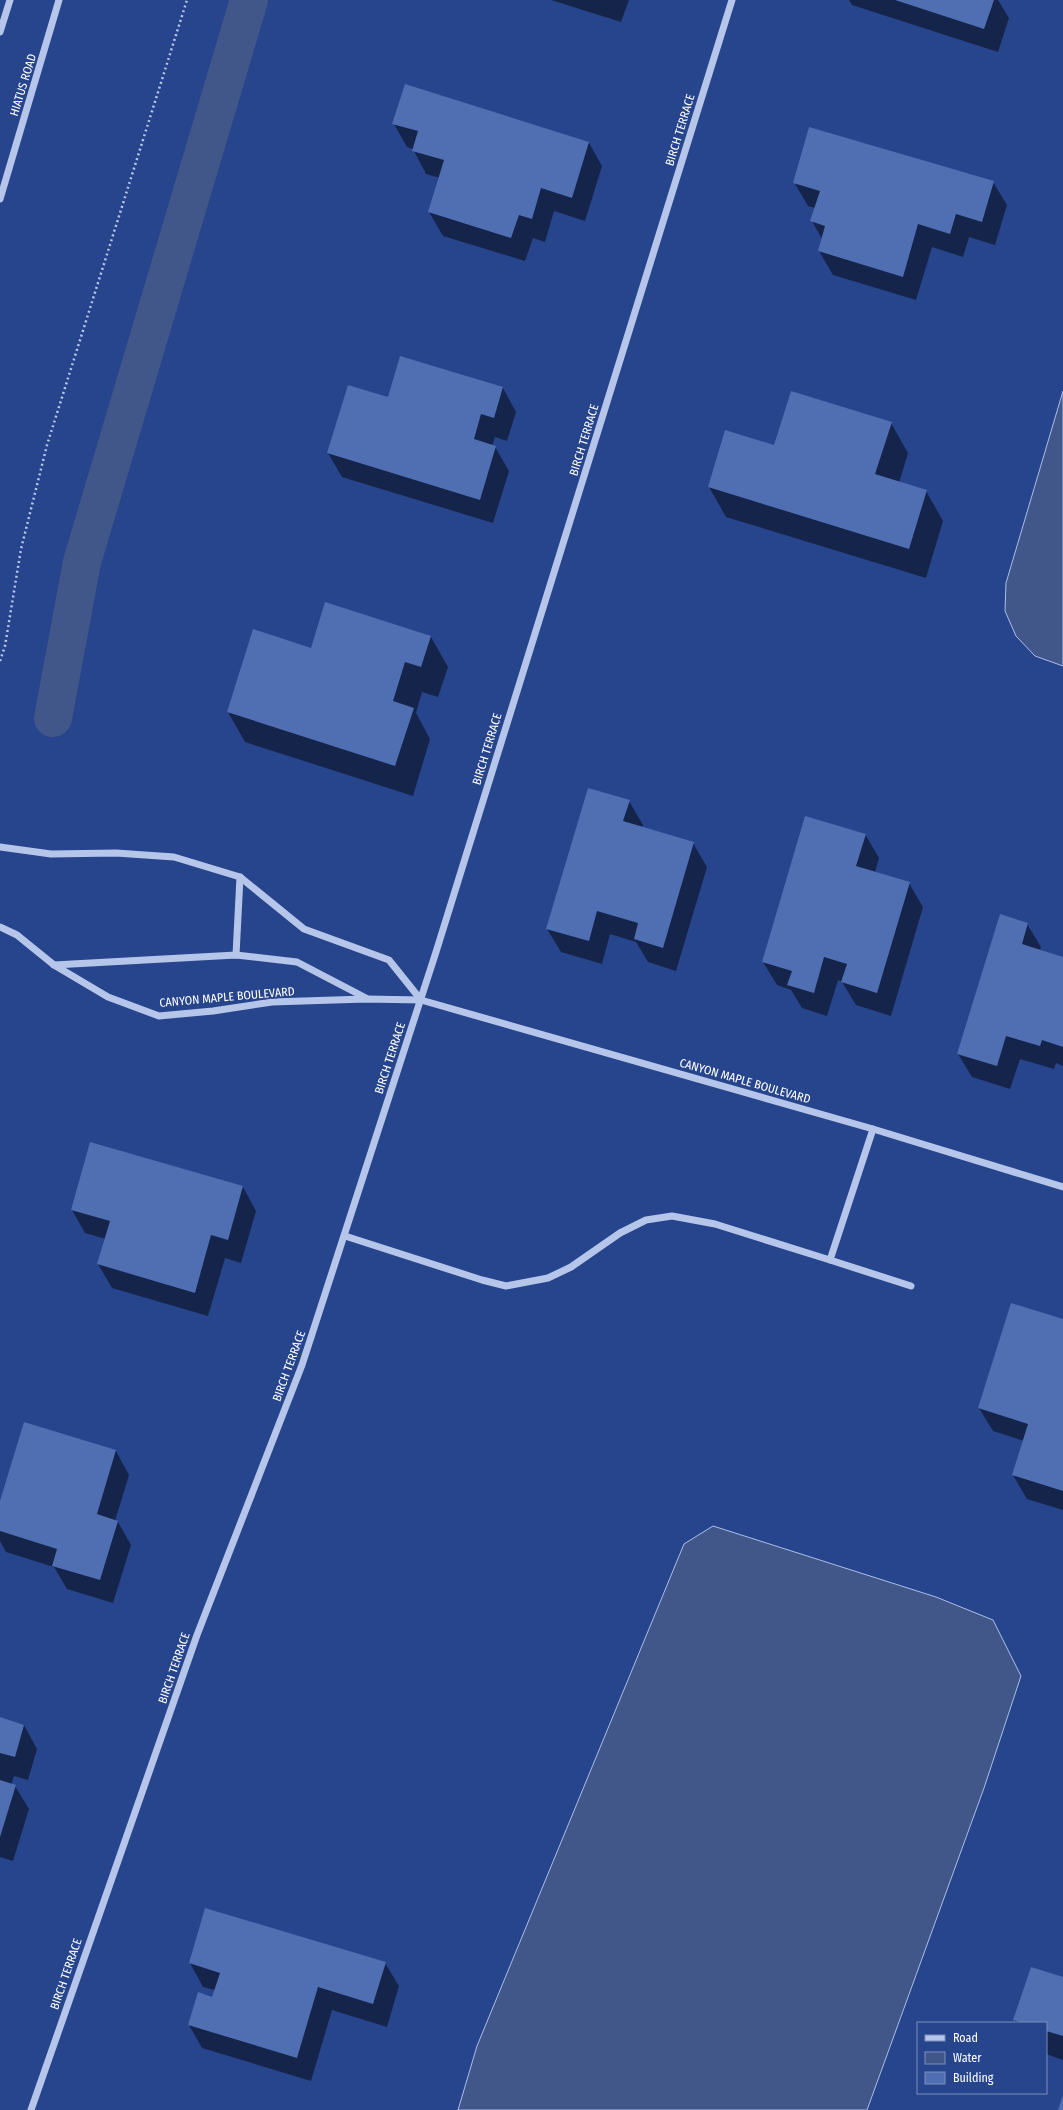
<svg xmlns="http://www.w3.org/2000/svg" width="1063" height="2110" font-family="'Fira Sans Condensed',sans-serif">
<rect width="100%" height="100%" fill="#27458c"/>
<g fill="#415689" stroke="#aabfea">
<polygon points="1063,391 1063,666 1035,656 1016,636 1005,611 1006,583"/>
<polygon points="713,1526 936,1597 993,1620 1021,1676 984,1788 867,2110 458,2110 477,2046 684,1544"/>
</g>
<g fill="#0007">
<polygon points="551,0 629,0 621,22"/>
<polygon points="849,0 998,0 1009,18 998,52 852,5"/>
<polygon points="394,124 589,143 602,166 585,221 554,211 545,242 533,238 525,261 443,236 429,212 440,178 426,174 413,149 407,147"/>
<polygon points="794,182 993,182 1007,205 995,245 969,237 963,257 932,247 916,300 833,275 819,251 822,239 812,221 815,208 808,206"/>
<polygon points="503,388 516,412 507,441 495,437 492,446 495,447 509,471 493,523 342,477 328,453 388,398"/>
<polygon points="891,423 908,453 899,483 926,491 943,521 926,578 726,517 709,487 775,447"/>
<polygon points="431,637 448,667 438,697 422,692 416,713 430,739 413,796 245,742 228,712 312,649"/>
<polygon points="629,801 643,825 642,828 693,843 707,867 676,971 648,962 636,942 610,934 602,964 561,952 547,929"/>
<polygon points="865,834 879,858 875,872 909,883 923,907 891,1016 856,1005 842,982 838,980 827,1016 802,1008 791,990 777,985 763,962"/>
<polygon points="1027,924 1041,947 1040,950 1063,958 1063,1066 1056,1063 1054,1069 1020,1059 1010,1089 972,1077 958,1054"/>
<polygon points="91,1143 243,1187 256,1211 241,1263 225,1258 208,1316 112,1288 98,1264 106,1239 85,1233 72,1210"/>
<polygon points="1063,1320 1063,1510 1027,1499 1013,1475 1024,1441 993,1431 979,1408"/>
<polygon points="116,1451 129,1475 115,1521 118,1522 131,1545 113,1603 67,1589 54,1567 6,1552 0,1541 0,1505"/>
<polygon points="0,1718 24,1725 37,1749 28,1780 14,1776 11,1785 15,1786 29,1809 13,1861 0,1857"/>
<polygon points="190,1963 385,1963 399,1986 387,2027 332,2010 311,2081 202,2048 189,2025 213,1998 215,1990 203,1987"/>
<polygon points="1063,1978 1063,2060 1046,2054 1046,2023 1016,2023 1015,2020"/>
</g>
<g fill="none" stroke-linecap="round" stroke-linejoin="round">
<polyline stroke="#415689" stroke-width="38" points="53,718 82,562 249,0"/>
</g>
<g fill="#506eb2">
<polygon points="895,0 994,0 984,29"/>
<polygon points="405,84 589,142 572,198 541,188 532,219 519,215 511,238 428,212 444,160 412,151 418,131 392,124"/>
<polygon points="809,127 994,181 982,222 956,214 950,234 918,224 903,277 818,251 825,226 810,221 820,191 793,183"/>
<polygon points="400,356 503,387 494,418 481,414 474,439 496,446 480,500 327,453 348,385 388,397"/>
<polygon points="791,391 892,422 875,474 927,490 909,549 708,487 725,430 774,445"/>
<polygon points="325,602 431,636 421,667 405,662 393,701 414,708 395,766 227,712 253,629 311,648"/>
<polygon points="588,788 630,800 623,821 694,842 663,948 634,939 638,923 597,911 589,941 546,929"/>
<polygon points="805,816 866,834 856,866 910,882 877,993 841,982 847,964 824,957 814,993 787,985 792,971 762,962"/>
<polygon points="1000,914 1028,923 1022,944 1063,957 1063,1047 1042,1040 1040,1046 1006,1036 997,1066 957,1054"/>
<polygon points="90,1142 243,1186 228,1240 211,1235 195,1293 97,1264 110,1221 71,1210"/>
<polygon points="1011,1303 1063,1319 1063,1491 1012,1475 1028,1424 978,1408"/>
<polygon points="24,1422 116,1450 97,1514 118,1521 100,1580 52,1566 57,1549 0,1531 0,1501"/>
<polygon points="0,1717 24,1725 15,1757 0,1753"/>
<polygon points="0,1780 16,1785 0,1837"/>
<polygon points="205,1908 386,1962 373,2004 318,1987 297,2058 188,2025 198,1992 212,1997 220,1973 189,1963"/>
<polygon points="1031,1967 1063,1977 1063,2036 1046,2031 1046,2023 1023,2023 1013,2020"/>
<polygon points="1063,2095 1063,2110 1058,2110"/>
</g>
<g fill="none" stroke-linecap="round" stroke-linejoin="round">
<polyline stroke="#b6c6ea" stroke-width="2.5" stroke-dasharray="2 3" stroke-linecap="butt" points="0,661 5,646 21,549 47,445 187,0"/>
<g stroke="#b6c6ea" stroke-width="7">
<polyline points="0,32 10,0"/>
<polyline points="0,199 59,0"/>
<polyline points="0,847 51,854 116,853 174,857 240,877 304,929 389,960 421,1000"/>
<polyline points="0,927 17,935 54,965 108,997 159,1016 213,1011 272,1002 366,999 421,1000 873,1129 1063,1187"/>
<polyline points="236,955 240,877"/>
<polyline points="54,965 236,955 297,962 366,998"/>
<polyline points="873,1129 830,1260 911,1286"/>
<polyline points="345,1236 482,1280 506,1286 548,1278 571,1267 620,1233 646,1220 672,1216 715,1224 830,1260"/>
<polyline points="31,2110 197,1635 302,1365 436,952 732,0"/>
</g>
</g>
<g text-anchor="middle" stroke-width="3.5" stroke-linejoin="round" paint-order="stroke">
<g font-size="12" fill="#fff" stroke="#27458c">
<text transform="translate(23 85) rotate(-73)" y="4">HIATUS ROAD</text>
<text transform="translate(680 130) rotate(-73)" y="4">BIRCH TERRACE</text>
<text transform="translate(584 440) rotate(-73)" y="4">BIRCH TERRACE</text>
<text transform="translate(487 749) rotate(-73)" y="4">BIRCH TERRACE</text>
<text transform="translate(227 997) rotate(-5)" y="4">CANYON MAPLE BOULEVARD</text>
<text transform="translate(390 1058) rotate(-72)" y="4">BIRCH TERRACE</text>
<text transform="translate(745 1081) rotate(16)" y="4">CANYON MAPLE BOULEVARD</text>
<text transform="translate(289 1366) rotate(-70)" y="4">BIRCH TERRACE</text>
<text transform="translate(174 1668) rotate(-71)" y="4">BIRCH TERRACE</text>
<text transform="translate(66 1974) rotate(-71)" y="4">BIRCH TERRACE</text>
</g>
</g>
<rect x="917" y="2022" width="130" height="72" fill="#27458c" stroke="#7d8fba"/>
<rect x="925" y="2035" width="20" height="6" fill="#b6c6ea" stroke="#7d8fba"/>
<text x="953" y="2042" font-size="12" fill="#ffffff">Road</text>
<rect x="925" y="2052" width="20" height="12" fill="#415689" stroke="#7d8fba"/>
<text x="953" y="2062" font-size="12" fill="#ffffff">Water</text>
<rect x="925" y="2072" width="20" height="12" fill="#506eb2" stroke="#7d8fba"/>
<text x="953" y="2082" font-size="12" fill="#ffffff">Building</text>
</svg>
